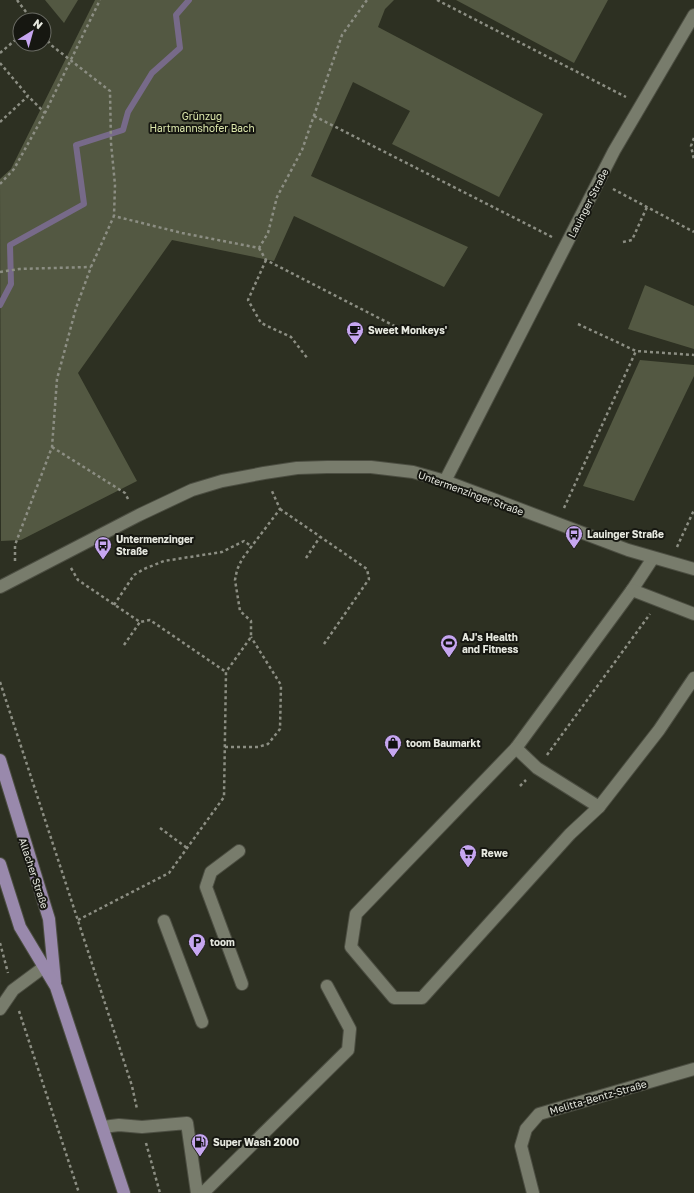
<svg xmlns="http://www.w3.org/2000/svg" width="694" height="1193" font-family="'Golos Text',sans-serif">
<rect width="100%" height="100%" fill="#2d3022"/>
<g fill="#535842">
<polygon points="45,0 78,0 64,23"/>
<polygon points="95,0 394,0 385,9 378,27 543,114 499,197 392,144 410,111 353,82 311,176 468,247 444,287 294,216 274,261 172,240 78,373 137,481 21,540 1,541 0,179 11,169"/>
<polygon points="456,0 608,0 574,63"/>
<polygon points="645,285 694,306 694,349 628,329"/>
<polygon points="640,360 694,365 694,376 634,501 583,486"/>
</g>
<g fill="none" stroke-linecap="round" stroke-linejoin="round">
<polyline stroke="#776a89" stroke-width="6" points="0,305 11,284 10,245 84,204 76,145 123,130 128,112 152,73 180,48 176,15 189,0"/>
<g stroke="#4c4e42" stroke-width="14">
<g id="minor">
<polyline points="445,481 614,151 694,15"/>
<polyline points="653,558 632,590 516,748 356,914 351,947 394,998 422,998 570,834 599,807 659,730 694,678"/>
<polyline points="0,587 139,515 192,490 222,481 264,473 297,468 327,467 371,467 413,472 445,481 628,550 694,569"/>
<polyline points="632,590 694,614"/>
<polyline points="516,748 537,768 599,807"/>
<polyline points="239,851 211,872 206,887 242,984"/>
<polyline points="164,921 202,1022"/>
<polyline points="0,1009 13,990 44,967"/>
<polyline points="103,1127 119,1125 142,1127 187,1123 197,1193"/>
<polyline points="203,1193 348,1050 350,1029 327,986"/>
<polyline points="533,1193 521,1146 526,1129 539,1114 694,1069"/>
</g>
</g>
<g stroke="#4c4e42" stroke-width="14">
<g id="major">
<polyline points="0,760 49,919 55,982"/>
<polyline points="0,864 20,927 56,987 124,1193"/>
</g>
</g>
<g stroke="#8c8e83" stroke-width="2.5" stroke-dasharray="3 3" stroke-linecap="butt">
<polyline points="17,0 32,20"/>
<polyline points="437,0 626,97"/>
<polyline points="44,36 51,45 110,91 111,143 115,185 114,216"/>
<polyline points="0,53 20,36"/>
<polyline points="0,63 28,96"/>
<polyline points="314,116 552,237"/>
<polyline points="0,122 28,96 45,113"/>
<polyline points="694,138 691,146 694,160"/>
<polyline points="0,184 14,169 45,113 100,0"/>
<polyline points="613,189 694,232"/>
<polyline points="623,242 632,240 647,207"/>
<polyline points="259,248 266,260 408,333"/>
<polyline points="266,260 248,300 261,323 291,337 308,359"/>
<polyline points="0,272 19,269 91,267"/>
<polyline points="578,324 636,351 694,355"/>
<polyline points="52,447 125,493 129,501"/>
<polyline points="564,508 636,351"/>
<polyline points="280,509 367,569 369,579 324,644"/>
<polyline points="677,547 694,510"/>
<polyline points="306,558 320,537"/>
<polyline points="15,561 15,545 52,447 57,379 76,308 91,267 114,216 182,233 259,248 268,233 277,197 302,150 342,35 367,0"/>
<polyline points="71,568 78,580 140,622 150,620 226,672"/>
<polyline points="114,605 134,575 144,569 164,561 222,552 244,541 252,547"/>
<polyline points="124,645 140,622"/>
<polyline points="0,682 132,1086 137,1109"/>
<polyline points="225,747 258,747 268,744 280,729 281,685 251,637"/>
<polyline points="547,755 650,614"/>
<polyline points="520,786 526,780"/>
<polyline points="160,828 187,848"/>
<polyline points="78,920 169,873 224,797 226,672 251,637 251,621 240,611 235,580 237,570 242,559 280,509 271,489"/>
<polyline points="0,943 8,973"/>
<polyline points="19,1011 79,1193"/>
<polyline points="146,1143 160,1193"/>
</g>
<use href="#minor" stroke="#787c6c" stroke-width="12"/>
<use href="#major" stroke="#9989ac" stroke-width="12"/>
</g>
<defs>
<g id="cafe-pin" transform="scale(0.9)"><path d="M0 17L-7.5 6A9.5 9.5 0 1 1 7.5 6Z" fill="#c6a6f0" stroke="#161711"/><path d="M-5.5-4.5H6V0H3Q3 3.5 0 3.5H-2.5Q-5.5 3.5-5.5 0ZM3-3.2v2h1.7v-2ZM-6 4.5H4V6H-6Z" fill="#111"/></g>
<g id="bus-pin" transform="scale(0.9)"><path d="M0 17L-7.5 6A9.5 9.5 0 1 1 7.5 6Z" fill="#c6a6f0" stroke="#161711"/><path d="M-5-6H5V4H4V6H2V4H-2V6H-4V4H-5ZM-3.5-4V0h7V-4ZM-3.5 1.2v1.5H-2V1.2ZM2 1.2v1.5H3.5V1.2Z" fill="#111"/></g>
<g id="stadium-pin" transform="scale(0.9)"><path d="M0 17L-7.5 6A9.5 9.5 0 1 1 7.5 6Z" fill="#c6a6f0" stroke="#161711"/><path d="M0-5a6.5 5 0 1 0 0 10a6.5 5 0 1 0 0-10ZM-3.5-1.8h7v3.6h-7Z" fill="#111"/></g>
<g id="shop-pin" transform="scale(0.9)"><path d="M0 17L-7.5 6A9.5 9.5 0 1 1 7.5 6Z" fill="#c6a6f0" stroke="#161711"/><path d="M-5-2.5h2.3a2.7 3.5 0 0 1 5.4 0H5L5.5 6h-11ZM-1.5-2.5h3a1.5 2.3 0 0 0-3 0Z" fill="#111"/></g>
<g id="supermarket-pin" transform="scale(0.9)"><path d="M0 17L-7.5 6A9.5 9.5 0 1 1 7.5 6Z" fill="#c6a6f0" stroke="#161711"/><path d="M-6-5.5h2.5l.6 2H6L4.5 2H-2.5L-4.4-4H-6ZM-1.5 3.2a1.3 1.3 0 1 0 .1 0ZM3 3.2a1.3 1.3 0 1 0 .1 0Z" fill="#111"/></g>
<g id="parking-pin" transform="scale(0.9)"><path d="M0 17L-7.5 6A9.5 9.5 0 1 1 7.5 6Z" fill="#c6a6f0" stroke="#161711"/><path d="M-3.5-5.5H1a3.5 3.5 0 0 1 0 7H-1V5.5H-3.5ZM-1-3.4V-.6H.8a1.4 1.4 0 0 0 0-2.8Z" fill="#111"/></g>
<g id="fuel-pin" transform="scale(0.9)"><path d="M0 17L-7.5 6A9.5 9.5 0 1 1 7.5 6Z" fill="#c6a6f0" stroke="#161711"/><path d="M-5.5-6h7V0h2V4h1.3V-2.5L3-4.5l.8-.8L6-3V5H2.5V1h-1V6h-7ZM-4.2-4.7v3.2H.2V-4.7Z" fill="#111"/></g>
</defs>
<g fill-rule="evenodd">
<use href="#cafe-pin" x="355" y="330"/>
<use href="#bus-pin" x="574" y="534"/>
<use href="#bus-pin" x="103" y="545"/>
<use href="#stadium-pin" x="449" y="643"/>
<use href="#shop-pin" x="393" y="743"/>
<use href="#supermarket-pin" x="468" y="853"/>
<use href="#parking-pin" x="197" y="942"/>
<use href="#fuel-pin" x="200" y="1142"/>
</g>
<g text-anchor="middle" stroke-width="4" stroke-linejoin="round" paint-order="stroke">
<g font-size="10" fill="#dde8ac" stroke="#161711">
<text x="202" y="120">Grünzug<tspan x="202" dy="12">Hartmannshofer Bach</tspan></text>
</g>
<g font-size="10" fill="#e7e9e0" stroke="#161711">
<text transform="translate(588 203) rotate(-63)" y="4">Lauinger Straße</text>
<text transform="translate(471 493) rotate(20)" y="4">Untermenzinger Straße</text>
<text transform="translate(34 873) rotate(72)" y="4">Allacher Straße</text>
<text transform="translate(598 1097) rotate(-16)" y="4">Melitta-Bentz-Straße</text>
</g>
<g font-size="10" font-weight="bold" fill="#e7e9e0" stroke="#161711" text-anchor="start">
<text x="368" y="334">Sweet Monkeys'</text>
<text x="587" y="538">Lauinger Straße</text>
<text x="116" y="543">Untermenzinger<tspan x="116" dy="12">Straße</tspan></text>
<text x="462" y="641">AJ's Health<tspan x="462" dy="12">and Fitness</tspan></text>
<text x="406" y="747">toom Baumarkt</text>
<text x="481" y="857">Rewe</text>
<text x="210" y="946">toom</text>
<text x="213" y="1146">Super Wash 2000</text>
</g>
</g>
<g transform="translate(32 32) rotate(37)"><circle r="19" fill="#161711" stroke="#6a6b64"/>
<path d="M0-3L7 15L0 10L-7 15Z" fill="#c6a6f0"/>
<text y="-6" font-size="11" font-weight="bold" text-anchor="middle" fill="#e7e9e0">N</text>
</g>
</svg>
